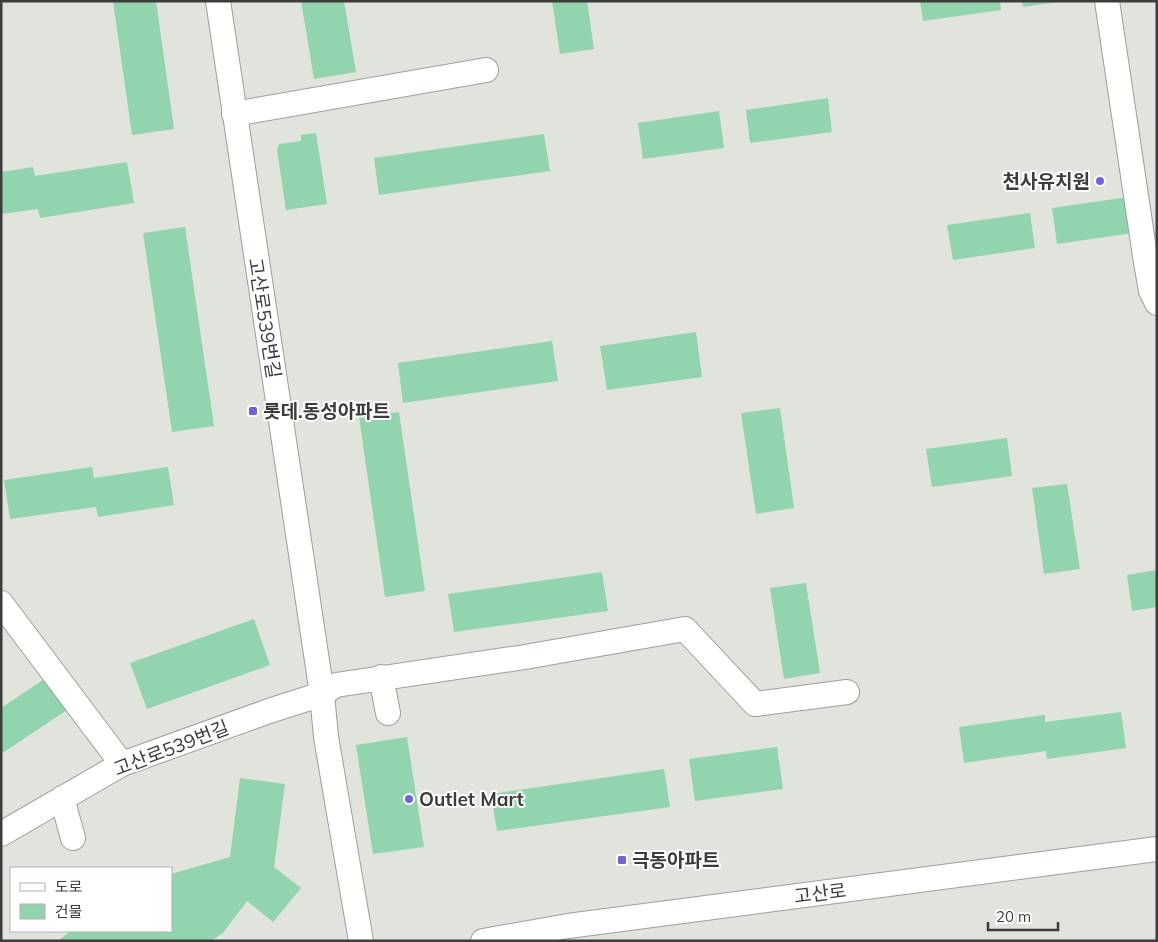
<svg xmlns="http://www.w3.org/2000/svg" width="1158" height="942" font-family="Mulish,'Noto Sans KR',sans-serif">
<rect width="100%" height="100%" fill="#e0e4dc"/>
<g fill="#92d4ae">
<polygon points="113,1 156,1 174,129 132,135"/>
<polygon points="301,1 344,1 356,72 314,79"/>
<polygon points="552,1 587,1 594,49 560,54"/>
<polygon points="920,1 1000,1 1001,10 923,21"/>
<polygon points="1022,1 1056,1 1056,2 1023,7"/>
<polygon points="828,98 832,132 750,143 746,110"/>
<polygon points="719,111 724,148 643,159 638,123"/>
<polygon points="316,133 327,204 286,210 277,150 279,144 301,141 301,135"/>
<polygon points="544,134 550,171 379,195 374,158"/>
<polygon points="127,162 134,203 40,218 38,209 1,214 1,172 33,167 35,176"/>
<polygon points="1135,196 1140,232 1057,244 1052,208"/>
<polygon points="1030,213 1035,248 953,260 947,225"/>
<polygon points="185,227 214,426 172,432 143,233"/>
<polygon points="696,332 702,377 607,390 600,346"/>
<polygon points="552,341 558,381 403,403 398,363"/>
<polygon points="780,408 794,508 756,514 741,413"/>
<polygon points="399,412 425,591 385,597 359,417"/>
<polygon points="1007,438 1012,476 932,487 926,449"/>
<polygon points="92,467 94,478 168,467 174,505 98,517 96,507 10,519 4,480"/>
<polygon points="1067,484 1080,569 1044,574 1032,488"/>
<polygon points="1157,570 1157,607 1132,611 1127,575"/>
<polygon points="602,572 608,611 454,632 448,594"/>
<polygon points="806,583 820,673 784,679 770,588"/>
<polygon points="254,619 270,665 147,709 130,663"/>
<polygon points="46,678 67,710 1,754 1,708"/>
<polygon points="1121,712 1126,748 1047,759 1046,751 964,763 959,727 1045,715 1045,722"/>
<polygon points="407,737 424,847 373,854 356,745"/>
<polygon points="777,747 783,789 695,801 689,759"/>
<polygon points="664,769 670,807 497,831 491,794"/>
<polygon points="240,778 285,784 274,867 301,888 273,922 247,901 223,933 211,941 58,941 70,931 171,931 171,874 230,857"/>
</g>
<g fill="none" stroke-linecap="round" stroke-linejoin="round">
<g stroke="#9ca098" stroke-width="26">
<g id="minor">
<polyline points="218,1 322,694 326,737 361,941"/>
<polyline points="1107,1 1145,256 1151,291 1157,303"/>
<polyline points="234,114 486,70"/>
<polyline points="1,603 122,764"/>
<polyline points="381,677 388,713"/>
<polyline points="62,798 73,838"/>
<polyline points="1,834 122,764 269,711 322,694 336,685 525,657 685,629 755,704 847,692"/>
<polyline points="483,941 568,926 1157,849"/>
</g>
</g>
<use href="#minor" stroke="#fff" stroke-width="24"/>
</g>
<g fill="#6e62dd" stroke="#fff" stroke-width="2">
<circle cx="1100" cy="181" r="5"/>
<rect x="248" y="406" width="10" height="10" rx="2.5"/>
<circle cx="409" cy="799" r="5"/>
<rect x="617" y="855" width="10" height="10" rx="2.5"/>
</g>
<g text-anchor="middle" stroke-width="4" stroke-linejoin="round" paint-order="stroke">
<g font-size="19" font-weight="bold" fill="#3c3d3a" stroke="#fff" text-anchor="start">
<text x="1090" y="188" text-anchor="end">천사유치원</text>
<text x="263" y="418">롯데.동성아파트</text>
<text x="419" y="806">Outlet Mart</text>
<text x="632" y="867">극동아파트</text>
</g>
<g font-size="19" fill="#3c3d3a" stroke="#fff">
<text transform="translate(265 318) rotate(81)" y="7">고산로539번길</text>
<text transform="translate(171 748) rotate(-21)" y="7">고산로539번길</text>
<text transform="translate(820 893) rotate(-7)" y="7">고산로</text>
</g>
</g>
<rect width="1158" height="942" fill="none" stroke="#3c3d3a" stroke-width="5"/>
<rect x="10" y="867" width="162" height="65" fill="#ffffff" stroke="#b1b1b0"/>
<rect x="20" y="883" width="25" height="8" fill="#ffffff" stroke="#b1b1b0"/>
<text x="55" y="892" font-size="15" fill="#3c3d3a">도로</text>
<rect x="20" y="904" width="25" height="15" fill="#92d4ae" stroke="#b1b1b0"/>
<text x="55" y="917" font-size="15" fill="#3c3d3a">건물</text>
<path d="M988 922v8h70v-8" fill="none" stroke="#3c3d3a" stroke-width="2.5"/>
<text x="996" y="922" font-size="15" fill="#3c3d3a" stroke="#ffffff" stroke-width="4" paint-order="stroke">20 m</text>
</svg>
